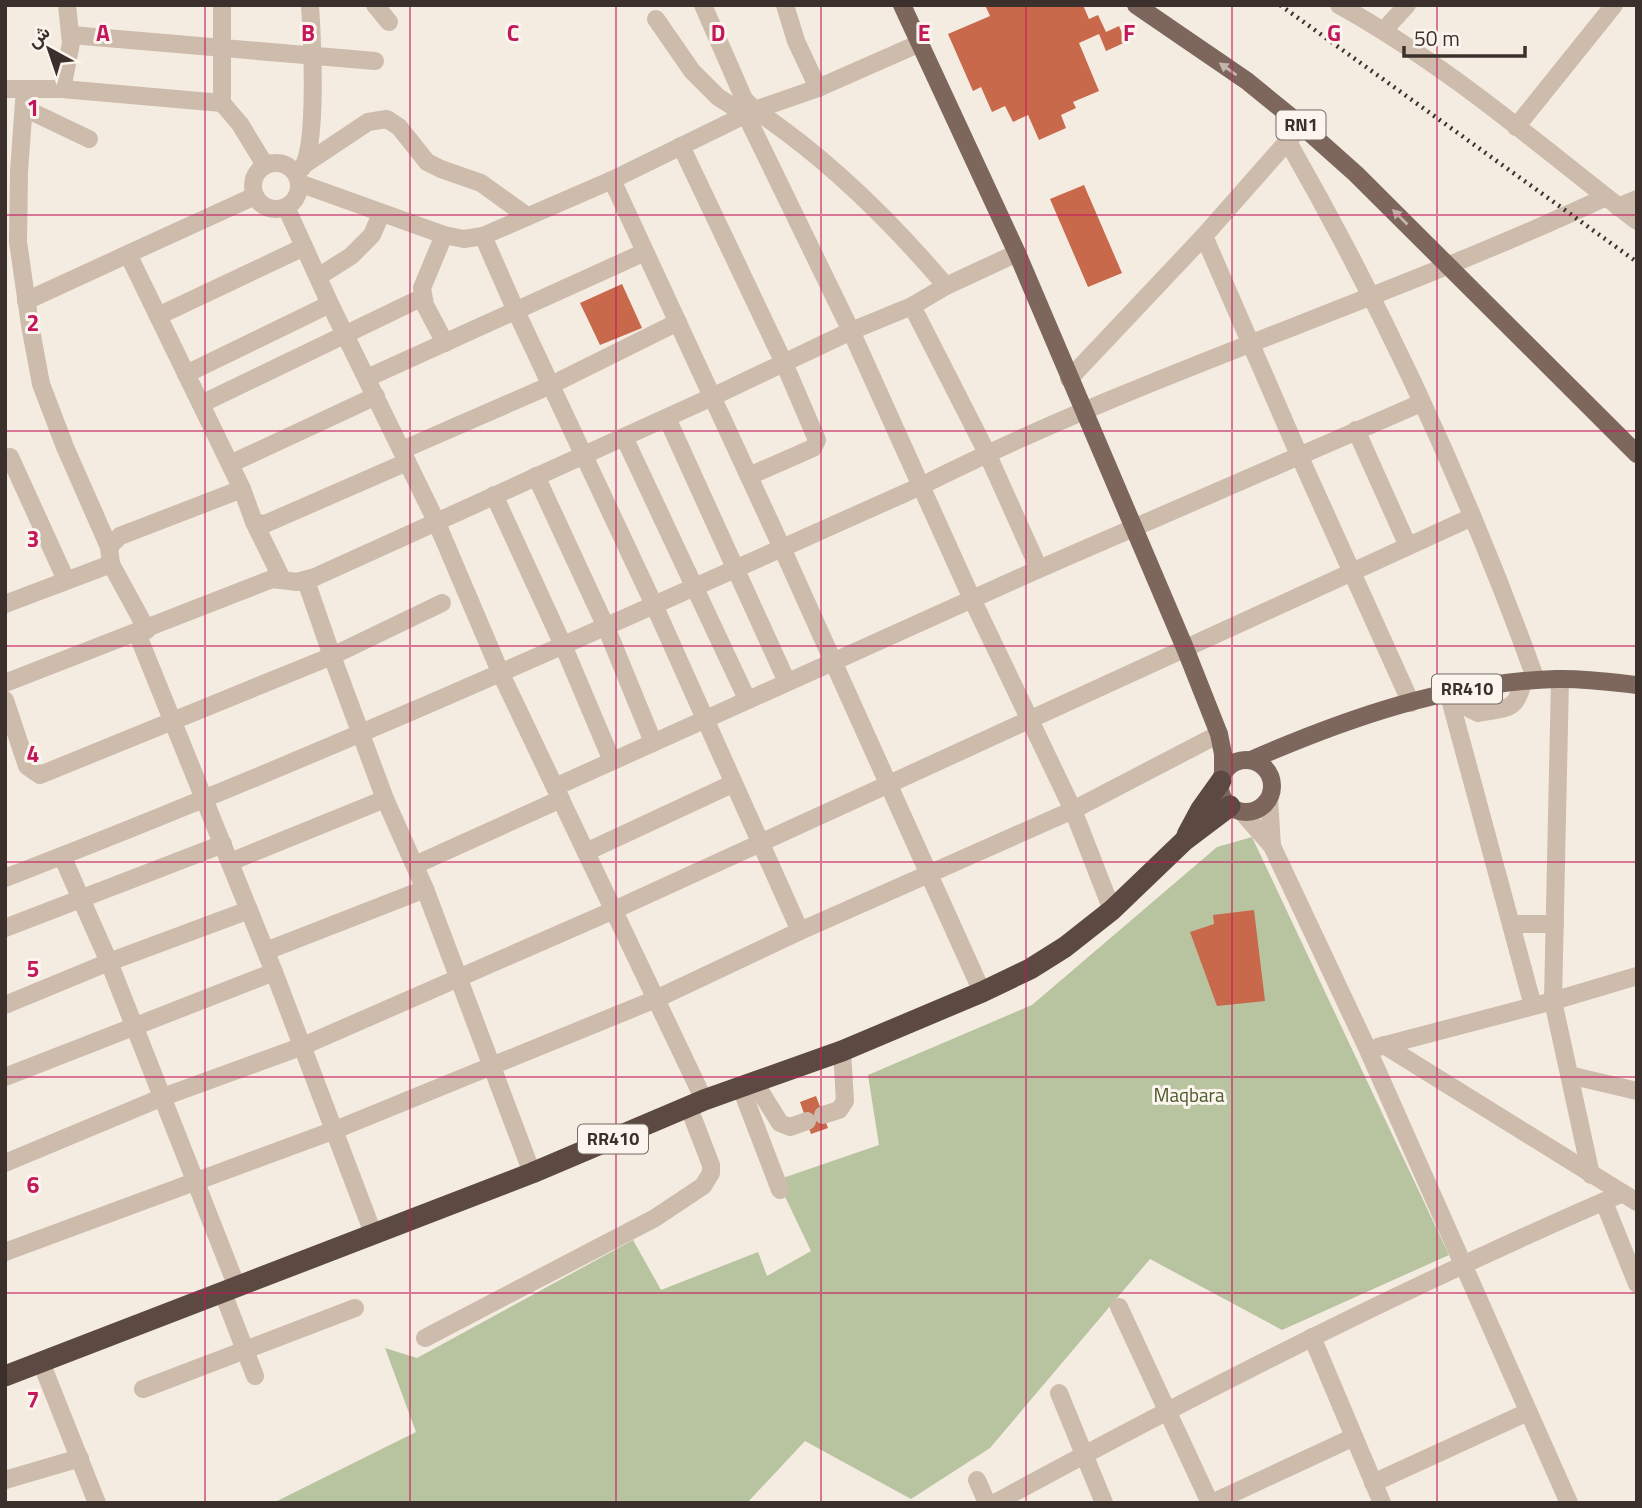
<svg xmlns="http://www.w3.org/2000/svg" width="1642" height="1508" font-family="'Titillium Web',Vazirmatn,sans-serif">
<rect width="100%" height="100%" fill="#f4ebe1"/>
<polygon fill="#b8c4a0" points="1252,837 1449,1255 1282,1330 1150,1259 990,1448 911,1499 805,1441 747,1503 273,1503 416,1432 385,1348 417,1358 633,1240 661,1290 758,1252 767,1276 811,1251 777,1180 879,1145 868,1075 1032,1005 1217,847"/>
<g fill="#c8694b">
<polygon points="985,5 1083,5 1089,19 1098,15 1106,32 1119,26 1126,42 1106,51 1099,34 1079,43 1099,91 1073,102 1076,108 1061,115 1066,128 1039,140 1028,115 1013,122 1005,106 992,112 981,87 973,91 948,34 990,16"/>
<polygon points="1084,185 1122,273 1088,287 1050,199"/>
<polygon points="622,284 642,328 600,345 580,303"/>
<polygon points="1254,910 1265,1001 1217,1006 1190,932 1214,924 1213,915"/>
<polygon points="816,1096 828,1128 811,1134 800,1102"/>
</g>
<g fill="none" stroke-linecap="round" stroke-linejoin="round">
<g stroke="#cdbbac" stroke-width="18">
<polyline points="222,5 222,103 240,124 265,165"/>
<polyline points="375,5 389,22"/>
<path d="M703,5L744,99L755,110C827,158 890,220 946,286"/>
<polyline points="785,5 796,41 818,88"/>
<path d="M1339,5C1446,64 1540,146 1637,221"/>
<polyline points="656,19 692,71 718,97 746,115 851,331 972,599 1073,810 1112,910"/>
<polyline points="1384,30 1407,5"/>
<polyline points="71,35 375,61"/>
<polyline points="5,89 62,89 71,43 67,5"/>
<polyline points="25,89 19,171 18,242 30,325 41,384 65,447 109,547"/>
<polyline points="62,89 222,103"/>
<polyline points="24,108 89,139"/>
<polyline points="1516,127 1614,5"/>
<path d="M1288,142C1386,313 1469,494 1536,680"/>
<polyline points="681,146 784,363 817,440 813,448 749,476"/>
<circle cx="276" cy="186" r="23"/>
<polyline points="305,164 368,122 387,119 399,127 427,162 441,169 481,183 527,216"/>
<path d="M302,168C318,146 312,36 310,5"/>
<polyline points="612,180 782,548 982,992"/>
<polyline points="299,183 444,235 464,239 483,236 612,180 755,110 818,88 918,44"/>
<polyline points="286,207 330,304 436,521 501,674 704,1100"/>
<polyline points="1618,207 1637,199"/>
<polyline points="444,235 422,288 425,305 445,343"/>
<polyline points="483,236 516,311 655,607 800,931"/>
<polyline points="1204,236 1299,455 1411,703"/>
<polyline points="318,277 351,256 372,235 381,214"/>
<polyline points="26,301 128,254"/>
<polyline points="912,306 987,453 1039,569"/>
<polyline points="158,316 304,247"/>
<polyline points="186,374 330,304"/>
<polyline points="367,378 645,252"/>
<polyline points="1069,379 1204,236 1294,134"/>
<polyline points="201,404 423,297"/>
<polyline points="667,418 787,682"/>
<polyline points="1356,430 1408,546"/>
<polyline points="624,437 747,699"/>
<polyline points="402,450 551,385 678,322"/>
<polyline points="10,457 66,580"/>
<polyline points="230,464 376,396"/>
<polyline points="536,476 606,627 653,742"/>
<polyline points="242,489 254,522 265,524 407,462"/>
<polyline points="494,495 563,645 612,761"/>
<polyline points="254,522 282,579"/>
<polyline points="306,581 332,656 442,603"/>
<polyline points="5,604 111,564"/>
<polyline points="147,630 111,564 109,547 120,536 242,489 128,254 255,196"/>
<polyline points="137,633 274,972 373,1233"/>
<polyline points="1560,679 1553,1001 1591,1175"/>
<polyline points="5,683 272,579 297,582 315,577 712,397 851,331 912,306 946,286 1017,253"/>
<path d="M1461,690L1470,709L1478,713C1506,707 1516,713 1523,681"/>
<polyline points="1448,692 1533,1006"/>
<polyline points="5,700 27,766 40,775 332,656 385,799 425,889 532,1173"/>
<polyline points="555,787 1039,569 1421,403"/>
<polyline points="1269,799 1272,846"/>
<polyline points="1242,812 1272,846 1368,1050 1569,1503"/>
<polyline points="586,852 732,784"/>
<polyline points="62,856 109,962 237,1287"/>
<polyline points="230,862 385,799"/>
<polyline points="415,865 561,799"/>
<path d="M5,878C315,759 618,621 921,486C1143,374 1381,302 1606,197"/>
<polyline points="1511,924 1555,924"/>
<polyline points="5,928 223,844"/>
<polyline points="266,951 425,889"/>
<polyline points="5,1005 109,962 249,910"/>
<polyline points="1384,1045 1637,1202"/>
<polyline points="1378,1047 1553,1001 1637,976"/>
<polyline points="1569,1075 1637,1091"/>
<polyline points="5,1077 274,972"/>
<polyline points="755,1083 780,1123 790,1127 807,1121"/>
<polyline points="741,1088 780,1190"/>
<polyline points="823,1115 839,1110 845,1101 842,1051"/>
<polyline points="5,1163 163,1097 303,1046 614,910 1472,517"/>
<polyline points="1604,1202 1637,1284"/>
<polyline points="5,1252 335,1130 656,999 800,931 1073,810 1219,734"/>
<polyline points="223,1293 255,1376"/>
<polyline points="1119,1307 1210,1503"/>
<polyline points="1312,1337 1382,1503"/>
<polyline points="425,1338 655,1218 703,1186 711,1173 711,1165 689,1108"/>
<polyline points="41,1362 97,1503"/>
<polyline points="143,1389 355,1308"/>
<polyline points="1059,1393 1104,1503"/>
<polyline points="5,1480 80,1458"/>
<polyline points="977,1480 987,1503"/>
<polyline points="1373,1483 1528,1412"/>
<path d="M995,1503C1200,1391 1408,1286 1623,1193"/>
<polyline points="1212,1503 1354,1437"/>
</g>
<g stroke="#7d675c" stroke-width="18">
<polyline points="902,5 1017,253 1185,648 1219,734 1223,754 1223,774"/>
<polyline points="1136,5 1247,81 1301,125 1356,174 1637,454"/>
<circle cx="1246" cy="786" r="26"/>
<path d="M1251,760C1347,718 1451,682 1556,679C1582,678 1611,682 1637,685"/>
</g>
<g stroke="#5c4a42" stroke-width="21">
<polyline points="1187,835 1201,809 1221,781"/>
<polyline points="5,1376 532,1173 704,1100 842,1051 982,992 1030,969 1065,947 1112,910 1185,840 1230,806"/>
</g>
<polyline stroke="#3b302b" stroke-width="4.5" stroke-dasharray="2 5" stroke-linecap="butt" points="1280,5 1637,262"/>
</g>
<defs><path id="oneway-solid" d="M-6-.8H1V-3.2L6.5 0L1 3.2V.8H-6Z" transform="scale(1.75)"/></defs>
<g fill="#c2b5ac">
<use href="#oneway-solid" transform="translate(1228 69) rotate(-145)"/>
<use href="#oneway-solid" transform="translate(1400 217) rotate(-135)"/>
</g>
<path fill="none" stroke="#c2185b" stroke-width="2" stroke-opacity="0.55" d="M205,5V1503M410,5V1503M616,5V1503M821,5V1503M1026,5V1503M1232,5V1503M1437,5V1503M5,215H1637M5,431H1637M5,646H1637M5,862H1637M5,1077H1637M5,1293H1637"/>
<g text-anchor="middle" stroke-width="6" stroke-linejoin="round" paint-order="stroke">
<g fill="#fbf5ee" stroke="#756b66" stroke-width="2">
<rect x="1276.5" y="110.5" width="49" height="29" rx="5"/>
<rect x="1432" y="674.5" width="70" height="29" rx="5"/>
<rect x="578" y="1124.5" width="70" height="29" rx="5"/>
</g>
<g font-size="18" font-weight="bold" fill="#3b302b">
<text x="1301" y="131">RN1</text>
<text x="1467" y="695">RR410</text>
<text x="613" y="1145">RR410</text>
</g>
<g font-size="19" fill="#4a5a2e" stroke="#fbf5ee">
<text x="1189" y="1102">Maqbara</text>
</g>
</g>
<g font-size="23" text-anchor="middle" font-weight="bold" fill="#c2185b" stroke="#fbf5ee" stroke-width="6" stroke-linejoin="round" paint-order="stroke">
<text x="103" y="41">A</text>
<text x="308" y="41">B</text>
<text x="513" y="41">C</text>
<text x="718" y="41">D</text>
<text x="924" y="41">E</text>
<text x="1129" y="41">F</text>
<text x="1334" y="41">G</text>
<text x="33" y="116">1</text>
<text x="33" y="331">2</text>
<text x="33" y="547">3</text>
<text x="33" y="762">4</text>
<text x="33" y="977">5</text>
<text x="33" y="1193">6</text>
<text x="33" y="1408">7</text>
</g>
<rect width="1642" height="1508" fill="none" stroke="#3b302b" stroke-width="14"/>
<g transform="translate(49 49) rotate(320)" stroke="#fbf5ee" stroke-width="5" paint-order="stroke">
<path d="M0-5L12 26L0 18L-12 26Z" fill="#3b302b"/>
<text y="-10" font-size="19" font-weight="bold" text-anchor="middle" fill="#3b302b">ش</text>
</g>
<path d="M1404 46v10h121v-10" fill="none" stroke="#3b302b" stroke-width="3.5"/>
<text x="1414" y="46" font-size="21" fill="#3b302b" stroke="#fbf5ee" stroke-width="5" paint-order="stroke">50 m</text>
</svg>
